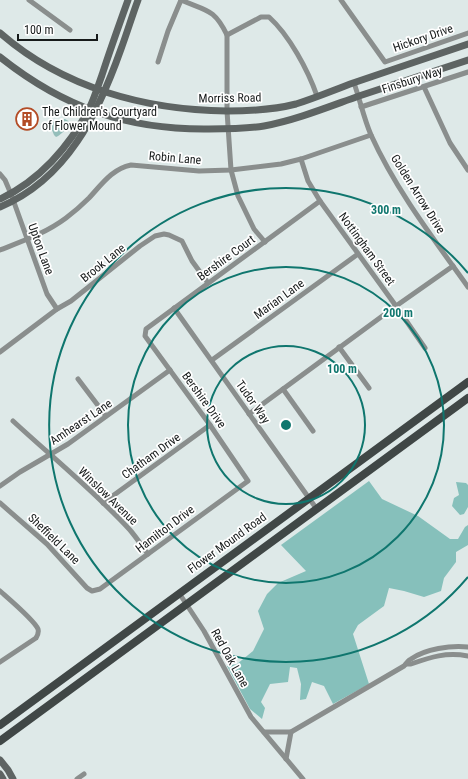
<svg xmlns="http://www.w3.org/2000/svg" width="468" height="779" font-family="'Roboto Condensed',sans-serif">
<rect width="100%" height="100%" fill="#dee9e8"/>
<path fill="#94beba" d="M60,119H65L70,122L68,128C63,131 61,135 56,137L54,135L50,125L55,120Z"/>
<g fill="#86c0bb">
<polygon points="369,481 382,499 418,516 450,539 458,539 465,527 468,525 468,545 456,552 456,562 444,578 441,591 424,597 404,591 389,588 384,606 358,625 353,634 369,684 333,704 324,686 312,682 306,699 300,700 301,684 297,668 290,667 288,682 270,684 261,702 265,708 262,719 250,709 227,666 237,664 253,651 264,629 258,611 267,594 278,583 306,571 281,545"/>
<polygon points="456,482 466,483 468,485 468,507 464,514 460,515 452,506 454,498 459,495"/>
</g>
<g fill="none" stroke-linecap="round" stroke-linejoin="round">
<g stroke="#8a8e8d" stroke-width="5">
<polyline points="29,0 70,30"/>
<path d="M181,0C206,11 214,8 227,35V111L231,170L238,196L254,229L265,242"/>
<polyline points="341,0 385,62 468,33"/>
<path d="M227,35L261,17H269C289,35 308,70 317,96"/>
<polyline points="158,62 168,31 181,0"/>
<path d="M354,83C360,100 364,119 371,135C396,190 433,238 468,287"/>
<polyline points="424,87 450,143 468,170"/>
<polyline points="361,107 468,72"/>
<polyline points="301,159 308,181 320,201 396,306 425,348"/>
<polyline points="0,174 5,180 11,194 47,294 57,309"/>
<path d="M0,250C23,241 46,233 66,218C74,212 82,205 89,198C102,184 112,169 131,165L199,171L231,170L281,164L301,159L371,135"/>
<polyline points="174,308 316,508"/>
<polyline points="339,347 369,388"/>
<polyline points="0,352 57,309 71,301 140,246 155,236 164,234 169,235 182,241 192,261 208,283"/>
<polyline points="212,360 358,254"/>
<polyline points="78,379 106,416"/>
<polyline points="283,389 313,431"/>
<polyline points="249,414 396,306 453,266"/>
<path d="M13,421C52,457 94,491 130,530C136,537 142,546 148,554"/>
<polyline points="0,486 20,472 68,444 170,370"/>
<polyline points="0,503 47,544 87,588 92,591 100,589 248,481 210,425 145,336 146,329 320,201"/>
<polyline points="103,503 210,425"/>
<path d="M0,591C9,599 34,620 38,629C39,633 38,635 36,638L0,662"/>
<polyline points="179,593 204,631 251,717 303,779"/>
<path d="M406,664H411C431,657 446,652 468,656"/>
<path d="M264,732H291L404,666C406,664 408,660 411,659C425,649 451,645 468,647"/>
<polyline points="286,759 291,732"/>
<polyline points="77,779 84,774"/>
</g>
<g stroke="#5e6463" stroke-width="7">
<path d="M0,33C63,88 145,110 227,111C250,111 273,110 296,104C315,98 334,90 353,83C391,70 430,57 468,44"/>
<path d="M0,57C64,108 128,130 209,129C227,129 246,129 264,126C296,120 328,107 359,96C395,84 432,72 468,60"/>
<path d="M0,199C39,181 69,147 89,109C94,99 98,86 102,75C110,50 119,25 128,0"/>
<path d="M0,207C67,179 98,114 121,49C127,33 132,16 138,0"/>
<polyline points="0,760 8,770 13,779"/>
<polyline points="0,774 3,779"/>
</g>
<g stroke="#404746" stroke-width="8">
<polyline points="0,725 468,382"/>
<polyline points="0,741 468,398"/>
</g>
</g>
<g fill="none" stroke="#0f766e" stroke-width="2">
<circle cx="286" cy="425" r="79"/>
<circle cx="286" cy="425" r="158"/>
<path d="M468 577A237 237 0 1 1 468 273"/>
</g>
<defs>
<g id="building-ring" transform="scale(1.15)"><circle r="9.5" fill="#fff" stroke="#b34c26" stroke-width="1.5"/><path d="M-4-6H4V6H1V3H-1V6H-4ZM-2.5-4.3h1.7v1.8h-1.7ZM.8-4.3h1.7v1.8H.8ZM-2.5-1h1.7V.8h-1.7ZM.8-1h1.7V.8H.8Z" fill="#b34c26"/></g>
</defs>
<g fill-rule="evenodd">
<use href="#building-ring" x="27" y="119"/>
</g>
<g text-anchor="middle" stroke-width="3.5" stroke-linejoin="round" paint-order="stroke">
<g font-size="12" fill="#161a1a" stroke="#fff">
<text transform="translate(423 38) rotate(-19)" y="4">Hickory Drive</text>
<text transform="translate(412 80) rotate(-18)" y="4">Finsbury Way</text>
<text transform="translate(230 98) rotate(-1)" y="4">Morriss Road</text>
<text transform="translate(175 158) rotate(5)" y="4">Robin Lane</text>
<text transform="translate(418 194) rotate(58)" y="4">Golden Arrow Drive</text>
<text transform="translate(41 249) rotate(70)" y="4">Upton Lane</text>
<text transform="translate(367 249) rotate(54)" y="4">Nottingham Street</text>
<text transform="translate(226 258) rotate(-36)" y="4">Bershire Court</text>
<text transform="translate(103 263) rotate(-39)" y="4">Brook Lane</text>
<text transform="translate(279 299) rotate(-36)" y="4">Marian Lane</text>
<text transform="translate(204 400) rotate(54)" y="4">Bershire Drive</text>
<text transform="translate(253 402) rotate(55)" y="4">Tudor Way</text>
<text transform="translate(81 422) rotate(-34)" y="4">Amhearst Lane</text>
<text transform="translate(151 456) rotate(-36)" y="4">Chatham Drive</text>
<text transform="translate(108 496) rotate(44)" y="4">Winslow Avenue</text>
<text transform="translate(165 529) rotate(-37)" y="4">Hamilton Drive</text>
<text transform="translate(54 539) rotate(44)" y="4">Sheffield Lane</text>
<text transform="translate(227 543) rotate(-36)" y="4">Flower Mound Road</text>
<text transform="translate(230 658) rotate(61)" y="4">Red Oak Lane</text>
</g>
<g font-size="12" fill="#161a1a" stroke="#fff" text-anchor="start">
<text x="42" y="116">The Children's Courtyard<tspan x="42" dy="14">of Flower Mound</tspan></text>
</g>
</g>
<circle cx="286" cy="425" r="6" fill="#0f766e" stroke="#fff" stroke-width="2"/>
<g font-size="12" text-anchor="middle" font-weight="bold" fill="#0f766e" stroke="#fff" stroke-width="3.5" stroke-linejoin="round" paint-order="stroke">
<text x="386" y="214">300 m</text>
<text x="398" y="317">200 m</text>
<text x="342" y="373">100 m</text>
</g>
<path d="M18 34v6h79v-6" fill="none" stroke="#161a1a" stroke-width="2"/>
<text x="24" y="34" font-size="12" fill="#161a1a" stroke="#ffffff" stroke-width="3" paint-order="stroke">100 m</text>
</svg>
